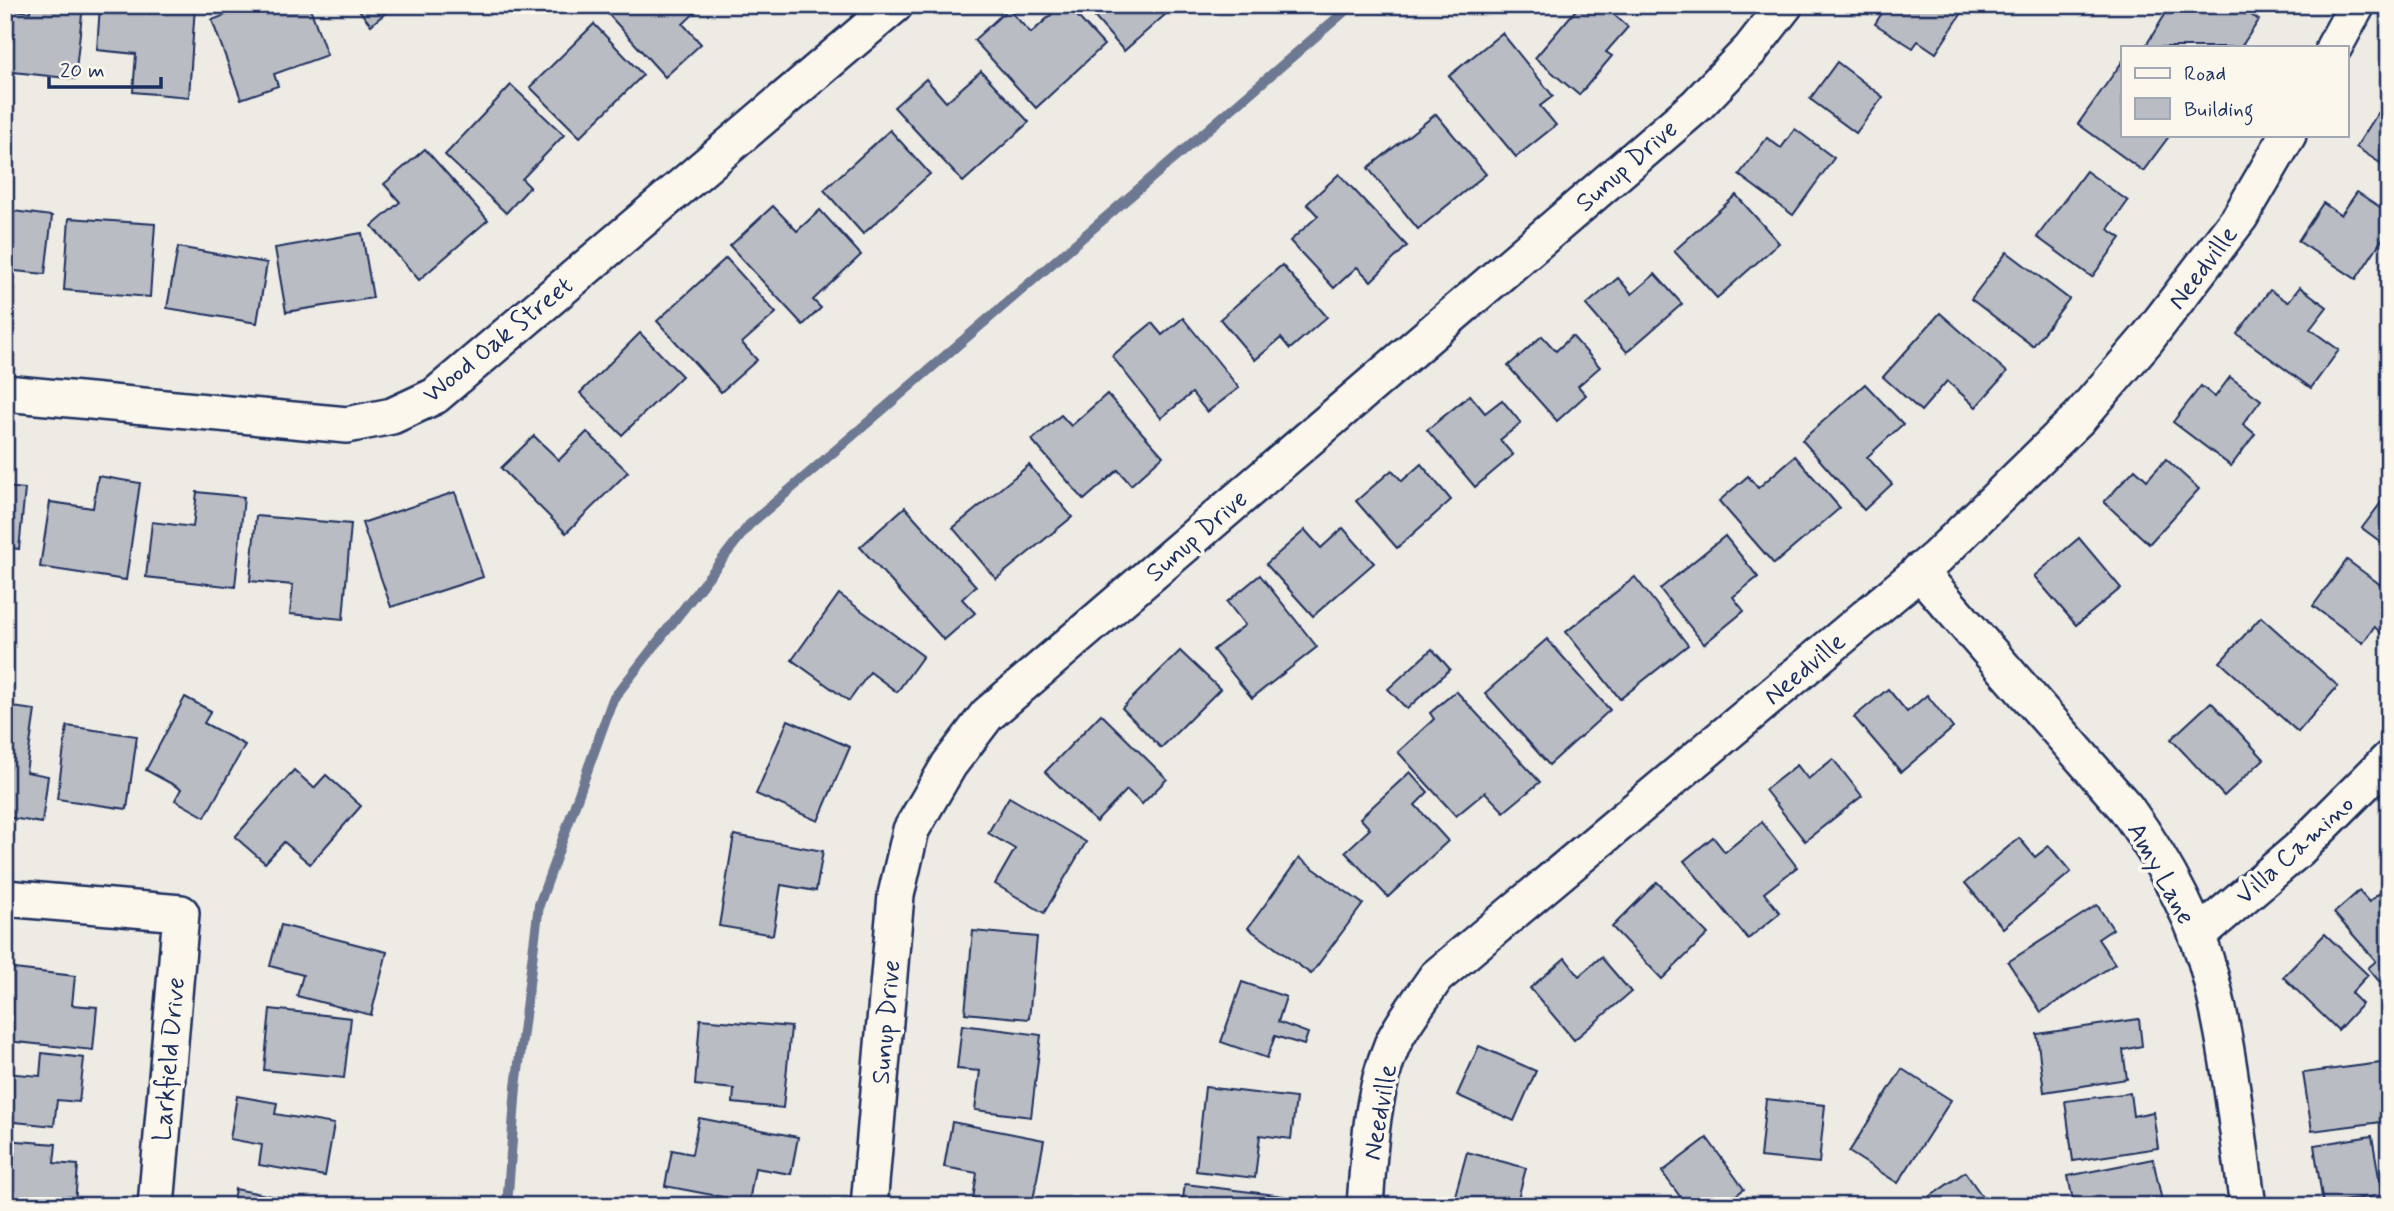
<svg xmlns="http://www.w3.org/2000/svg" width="2394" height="1211" font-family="Mynerve,sans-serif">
<rect width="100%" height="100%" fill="#eeebe4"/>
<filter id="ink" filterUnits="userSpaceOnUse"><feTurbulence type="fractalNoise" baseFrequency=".0143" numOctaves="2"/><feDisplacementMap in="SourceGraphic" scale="14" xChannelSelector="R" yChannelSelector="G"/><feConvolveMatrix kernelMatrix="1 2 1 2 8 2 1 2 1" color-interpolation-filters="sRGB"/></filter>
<g filter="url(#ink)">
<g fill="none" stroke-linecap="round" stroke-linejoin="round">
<polyline stroke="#6d7892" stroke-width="10" points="507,1206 516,1087 539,905 613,699 749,525 1352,5"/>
</g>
<g fill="#b9bcc3" stroke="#1b2f5e" stroke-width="2">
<polygon points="31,5 83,5 75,79 5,71 5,9 30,12"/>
<polygon points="100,5 195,5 189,97 133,92 136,54 97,50"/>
<polygon points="252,5 309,5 327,55 274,74 278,86 241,99 212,20"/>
<polygon points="355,5 395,5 371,25"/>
<polygon points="600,5 703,5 683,24 701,44 665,77"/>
<polygon points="1062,5 1067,5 1104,45 1036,108 974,40 1008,9 1031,33"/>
<polygon points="1084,5 1158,5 1166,14 1124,51"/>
<polygon points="1580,5 1603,5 1628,27 1606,52 1612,56 1579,95 1535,58"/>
<polygon points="1887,5 1967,5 1936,53 1918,41 1913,48 1875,24"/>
<polygon points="2171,5 2235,5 2259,20 2241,47 2145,47"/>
<polygon points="594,24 643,75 580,137 530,87"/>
<polygon points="1502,33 1553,96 1540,106 1556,125 1516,157 1449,76"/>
<polygon points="1837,62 1883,97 1856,133 1810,99"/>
<polygon points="2122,62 2123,135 2170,135 2143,171 2078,124"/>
<polygon points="981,71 1029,122 963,182 894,107 926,79 946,102"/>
<polygon points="511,85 564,135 522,179 530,187 506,213 445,155"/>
<polygon points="2378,113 2389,120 2389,169 2356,147"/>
<polygon points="1436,114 1486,174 1418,229 1368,168"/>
<polygon points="1795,129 1834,158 1793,215 1739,175 1767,138 1781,148"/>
<polygon points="890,130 930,174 863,234 824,190"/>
<polygon points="425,149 488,220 419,280 372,226 400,202 384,184"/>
<polygon points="2086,171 2128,201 2108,229 2121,238 2092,277 2037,237"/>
<polygon points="1339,174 1407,246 1371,281 1357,267 1334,288 1290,241 1318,216 1307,204"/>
<polygon points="2357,192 2389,213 2389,229 2356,279 2298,241 2323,203 2341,215"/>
<polygon points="1736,195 1779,243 1717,298 1674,251"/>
<polygon points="773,206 797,231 820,210 861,255 813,300 821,308 803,325 730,246"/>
<polygon points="5,210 52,216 45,274 5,270"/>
<polygon points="69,218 155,224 150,297 64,290"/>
<polygon points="362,233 373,298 286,312 275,248"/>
<polygon points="178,247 267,263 257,323 167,308"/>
<polygon points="2007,252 2069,299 2033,346 1971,299"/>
<polygon points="726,258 776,313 742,343 757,360 721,392 657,321"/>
<polygon points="1282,265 1327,317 1290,349 1281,338 1255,360 1220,319"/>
<polygon points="1655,274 1682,304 1627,352 1586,305 1618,278 1632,294"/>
<polygon points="2300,287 2327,307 2310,329 2339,350 2311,388 2237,334 2270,290 2288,302"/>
<polygon points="1940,313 2007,372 1976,407 1947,381 1921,411 1883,377"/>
<polygon points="1183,318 1239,388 1207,412 1192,393 1161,418 1112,356 1152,323 1162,335"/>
<polygon points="640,333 682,376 622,435 580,393"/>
<polygon points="1542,336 1556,351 1572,336 1600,367 1578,386 1586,395 1557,421 1508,366"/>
<polygon points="2230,377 2261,400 2243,424 2255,434 2231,466 2173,422 2201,386 2215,397"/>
<polygon points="1865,384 1903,424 1867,457 1892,484 1864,510 1802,440"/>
<polygon points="1107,394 1163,456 1131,485 1118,470 1084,500 1032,440 1061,415 1071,426"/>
<polygon points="1470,395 1485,413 1502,400 1521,423 1500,440 1513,455 1475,487 1427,430"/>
<polygon points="587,432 628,472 566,533 501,468 534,436 559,460"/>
<polygon points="1795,456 1840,508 1774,564 1719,501 1748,476 1758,488"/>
<polygon points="2166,459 2199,489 2149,544 2104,502 2135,469 2147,480"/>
<polygon points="1421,464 1451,500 1397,548 1356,501 1392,470 1402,481"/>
<polygon points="1029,465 1072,517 996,579 953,528"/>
<polygon points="98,476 140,483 126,580 40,567 50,502 93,508"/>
<polygon points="5,487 25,489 19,549 5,547"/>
<polygon points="197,492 244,497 235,587 146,577 152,522 193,527"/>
<polygon points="455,492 483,577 391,607 362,523"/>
<polygon points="2389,492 2389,548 2362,528"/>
<polygon points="905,507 976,586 962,599 975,613 944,640 860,547"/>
<polygon points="256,516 351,524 343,619 290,614 293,585 250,581"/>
<polygon points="1343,528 1374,563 1313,616 1266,564 1305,530 1321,548"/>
<polygon points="1725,536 1758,577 1733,597 1744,611 1704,644 1660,589"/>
<polygon points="2079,538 2121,588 2076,625 2034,576"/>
<polygon points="2347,560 2389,591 2389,632 2386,636 2374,627 2363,643 2313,606"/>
<polygon points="1260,575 1317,647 1252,698 1213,650 1245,625 1227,602"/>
<polygon points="1635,577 1688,645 1620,699 1566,632"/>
<polygon points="839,594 923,656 897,692 870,672 849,701 792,660"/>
<polygon points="2261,617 2338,686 2298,732 2220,662"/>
<polygon points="1547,639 1610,710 1549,765 1485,693"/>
<polygon points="1432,649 1450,669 1407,709 1388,689"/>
<polygon points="1180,651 1220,689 1161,748 1122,708"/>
<polygon points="1888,689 1907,712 1927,695 1953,728 1901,772 1854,717"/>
<polygon points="1456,691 1540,782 1504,812 1485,792 1456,816 1398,752 1434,719 1430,713"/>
<polygon points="185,697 211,711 204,723 245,745 205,817 175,800 181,789 146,770"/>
<polygon points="2211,702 2264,759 2224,796 2171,739"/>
<polygon points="5,706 35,710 26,772 48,776 42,823 5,817"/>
<polygon points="1101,714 1167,779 1142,804 1127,790 1096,822 1045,772"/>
<polygon points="788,720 850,747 818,821 756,794"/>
<polygon points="67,726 137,736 127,809 57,799"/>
<polygon points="1833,759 1862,796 1805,841 1765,790 1797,765 1808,779"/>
<polygon points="294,770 314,788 326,775 361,806 310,864 284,842 265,863 235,837"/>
<polygon points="1410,772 1428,792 1415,805 1448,841 1388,897 1345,852 1370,829 1360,818"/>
<polygon points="1009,797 1086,842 1044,913 995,884 1015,849 988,833"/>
<polygon points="1762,822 1797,867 1764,893 1780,913 1748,939 1684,861 1713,837 1725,852"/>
<polygon points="734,835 823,851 816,891 781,885 773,935 719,926"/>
<polygon points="2019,838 2035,857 2049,846 2071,872 2003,928 1965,883"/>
<polygon points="1299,858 1363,904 1311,974 1248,928"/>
<polygon points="1657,882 1708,934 1662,979 1612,927"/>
<polygon points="2389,885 2389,983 2384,987 2368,968 2376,961 2334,913 2359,891 2369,902"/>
<polygon points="2097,905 2113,929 2098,939 2115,964 2041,1012 2008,962"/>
<polygon points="281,925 387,952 371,1015 297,996 303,975 270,966"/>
<polygon points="973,931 1037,937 1029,1019 965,1013"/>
<polygon points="2325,934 2368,975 2351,993 2362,1004 2338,1030 2283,977"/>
<polygon points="1601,957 1631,992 1574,1040 1530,988 1565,958 1579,976"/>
<polygon points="5,968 75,976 72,1005 97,1007 93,1050 7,1041 9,1021 5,1021"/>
<polygon points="1242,982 1286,997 1278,1022 1308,1033 1304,1045 1275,1036 1267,1058 1221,1042"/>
<polygon points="270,1009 351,1018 344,1078 264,1070"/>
<polygon points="700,1019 791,1027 783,1108 733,1103 734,1089 695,1085"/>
<polygon points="2139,1019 2142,1046 2123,1050 2127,1079 2044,1092 2037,1034"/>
<polygon points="962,1025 1041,1035 1031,1117 975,1110 980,1071 957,1069"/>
<polygon points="1479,1046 1536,1071 1514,1121 1457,1095"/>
<polygon points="42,1053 84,1058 79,1102 57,1100 54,1126 5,1121 5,1073 40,1076"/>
<polygon points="2389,1062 2389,1121 2312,1131 2303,1073"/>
<polygon points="1902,1069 1951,1100 1898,1183 1849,1152"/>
<polygon points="1205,1087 1296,1098 1291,1139 1260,1135 1255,1178 1196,1171"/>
<polygon points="2130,1093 2133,1116 2153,1112 2158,1148 2073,1161 2065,1101"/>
<polygon points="237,1096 277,1103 275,1114 334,1124 325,1176 259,1165 262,1145 230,1139"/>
<polygon points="1766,1099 1825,1105 1819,1163 1760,1157"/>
<polygon points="699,1118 798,1137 791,1174 755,1168 749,1202 665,1186 672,1150 692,1154"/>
<polygon points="952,1122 1044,1140 1032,1206 972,1206 977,1173 944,1167"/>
<polygon points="2372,1136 2382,1195 2323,1204 2314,1145"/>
<polygon points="1707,1138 1744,1189 1722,1206 1687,1206 1662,1172"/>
<polygon points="5,1140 56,1144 54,1163 78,1165 75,1204 6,1199 5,1206"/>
<polygon points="1467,1152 1526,1168 1516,1206 1447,1206 1448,1202 1453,1203"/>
<polygon points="2153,1159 2163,1206 2074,1206 2068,1176"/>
<polygon points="1965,1172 1989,1206 1918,1206 1918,1205"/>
<polygon points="1185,1184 1284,1196 1283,1206 1182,1206"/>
<polygon points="235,1189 323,1206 232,1206"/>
</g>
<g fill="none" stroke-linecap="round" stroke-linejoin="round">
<g stroke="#1b2f5e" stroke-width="40">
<g id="minor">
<polyline points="2334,47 2357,5"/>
<polyline points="5,393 347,425 392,416 435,396 895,5"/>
<path d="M1919,571L2126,808C2163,860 2196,917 2211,979C2230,1053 2237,1131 2248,1206"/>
<polyline points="5,898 181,913 156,1206"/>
<polyline points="2197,936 2298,850 2389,759"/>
<polyline points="869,1206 896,895 911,830 949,765 987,715 1697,105 1750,50 1785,5"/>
<path d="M1365,1206C1369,1153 1371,1095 1392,1045C1402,1023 1422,998 1436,977L1936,558L2080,417L2147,339L2240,217L2288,135"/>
</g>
</g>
<use href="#minor" stroke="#fbf7ec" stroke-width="35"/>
</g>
</g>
<g text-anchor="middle" stroke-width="7" stroke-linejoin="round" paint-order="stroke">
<g font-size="26" fill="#1b2f5e" stroke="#fbf7ec">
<text transform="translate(1626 165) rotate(-41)" y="9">Sunup Drive</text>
<text transform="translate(2202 267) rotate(-53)" y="9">Needville</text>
<text transform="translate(497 339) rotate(-39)" y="9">Wood Oak Street</text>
<text transform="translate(1196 535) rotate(-41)" y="9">Sunup Drive</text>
<text transform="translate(1804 668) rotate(-40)" y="9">Needville</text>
<text transform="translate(2294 849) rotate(-42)" y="9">Villa Camino</text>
<text transform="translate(2162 873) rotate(61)" y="9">Amy Lane</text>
<text transform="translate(885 1022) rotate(-85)" y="9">Sunup Drive</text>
<text transform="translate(168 1059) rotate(-85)" y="9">Larkfield Drive</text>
<text transform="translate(1379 1112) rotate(-80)" y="9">Needville</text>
</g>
</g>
<rect width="2394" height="1211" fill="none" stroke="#fbf7ec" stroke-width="28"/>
<rect x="14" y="14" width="2366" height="1183" fill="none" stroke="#1b2f5e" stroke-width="2.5" filter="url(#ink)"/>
<rect x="2121" y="46" width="228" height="91" fill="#fbf7ec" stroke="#a1a7b3" stroke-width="2"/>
<rect x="2135" y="68" width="35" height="10" fill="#fbf7ec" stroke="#a1a7b3" stroke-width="2"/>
<text x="2184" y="80" font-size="21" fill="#1b2f5e">Road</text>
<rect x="2135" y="98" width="35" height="21" fill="#b9bcc3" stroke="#a1a7b3" stroke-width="2"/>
<text x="2184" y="116" font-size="21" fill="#1b2f5e">Building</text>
<path d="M49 77v10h112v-10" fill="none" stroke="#1b2f5e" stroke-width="3.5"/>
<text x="60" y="77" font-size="21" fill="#1b2f5e" stroke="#fbf7ec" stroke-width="5" paint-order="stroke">20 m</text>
</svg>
